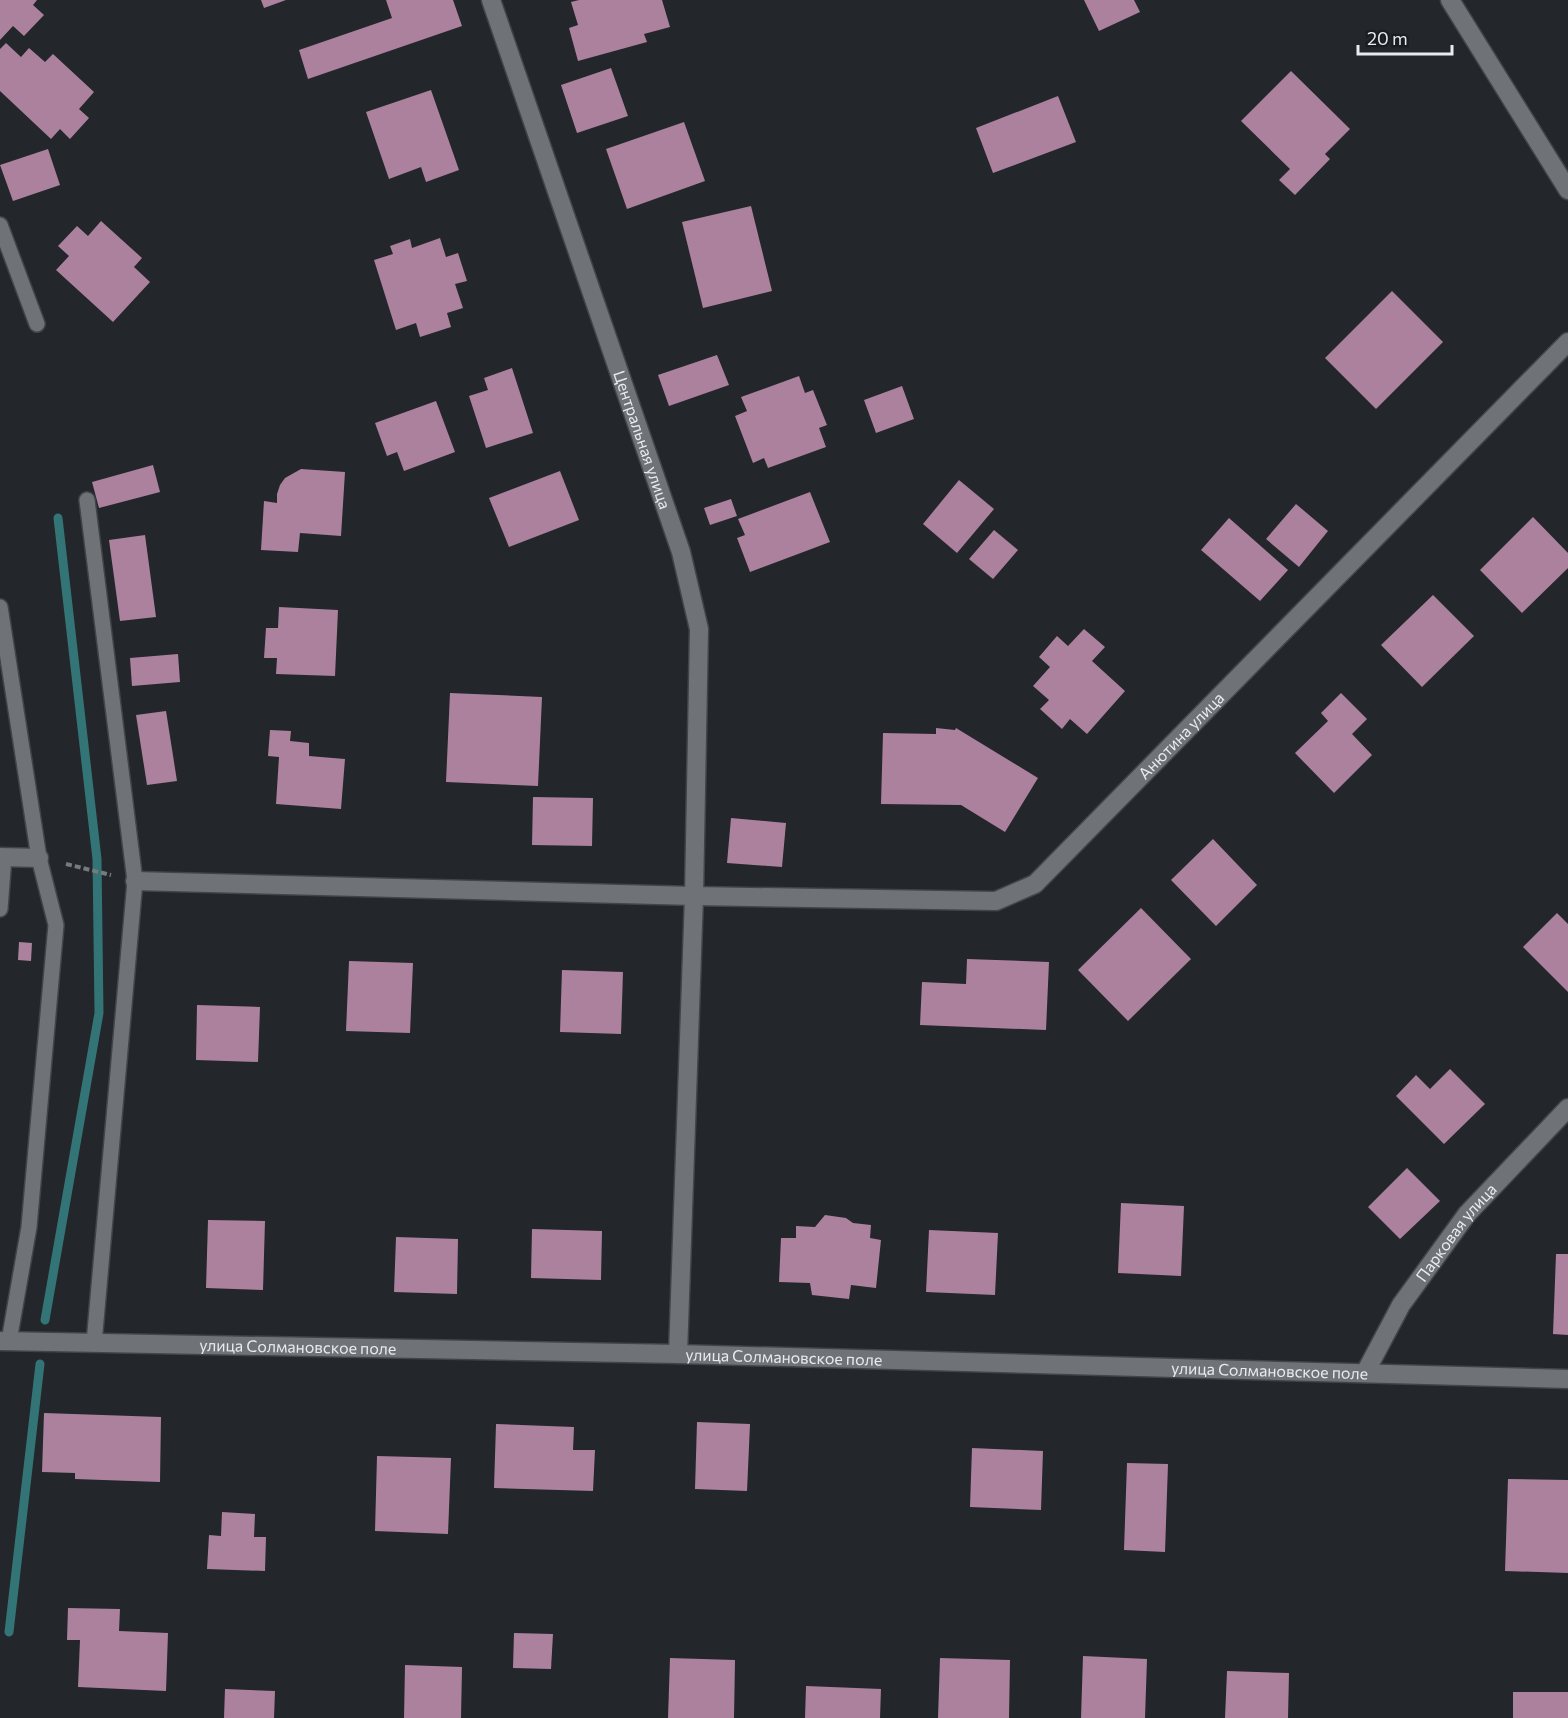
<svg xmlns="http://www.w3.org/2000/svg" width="1568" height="1718" font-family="Commissioner,sans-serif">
<rect width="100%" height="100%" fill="#23262a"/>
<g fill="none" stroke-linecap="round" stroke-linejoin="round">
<g stroke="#337477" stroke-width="9">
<polyline points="45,1320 99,1013 97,859 58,518"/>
<polyline points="9,1632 40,1364"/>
</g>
</g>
<g fill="#ac819e">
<polygon points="0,0 37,0 33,5 44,15 24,36 13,26 0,40"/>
<polygon points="261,0 286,0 264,8"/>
<polygon points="386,0 453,0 462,26 308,79 299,50 392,18"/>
<polygon points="579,0 662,0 670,27 644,34 647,42 578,61 569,28 578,25 571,2"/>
<polygon points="1084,0 1134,0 1140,12 1099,31"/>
<polygon points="6,43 21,57 29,48 45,62 53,54 94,92 79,109 89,118 70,139 60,129 51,139 0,91 0,49"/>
<polygon points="611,68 628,116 577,133 561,85"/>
<polygon points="1291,71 1350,129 1325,154 1330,159 1295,195 1279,180 1290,169 1241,121"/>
<polygon points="431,90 459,170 426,182 421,167 389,179 366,112"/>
<polygon points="1058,96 1076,142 993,173 976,128"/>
<polygon points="684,122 705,181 627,209 606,149"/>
<polygon points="48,149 60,185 13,201 0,165"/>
<polygon points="751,206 772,291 703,308 682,222"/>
<polygon points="101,221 142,258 134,267 150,282 113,322 56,270 69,256 58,246 77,226 88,236"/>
<polygon points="440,238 446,257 458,253 467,281 455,284 463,308 447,313 451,327 420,337 416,323 396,330 374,260 393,254 390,246 410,239 412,248"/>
<polygon points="1392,291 1443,342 1376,409 1325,358"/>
<polygon points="717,355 729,385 669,406 658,375"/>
<polygon points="512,368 533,433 486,448 469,396 488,390 484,378"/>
<polygon points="799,376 805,393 813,390 827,425 819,428 826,447 768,468 764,458 753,463 735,416 747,411 741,397"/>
<polygon points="902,386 914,419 876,433 864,400"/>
<polygon points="436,401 455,452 404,471 397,452 387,456 375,423"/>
<polygon points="153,465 160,492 99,508 92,482"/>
<polygon points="301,469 345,472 341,536 300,533 298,552 261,550 264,501 277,503 277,494 280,485 285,478"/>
<polygon points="560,471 579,520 509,547 489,498"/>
<polygon points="959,480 994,509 957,553 923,524"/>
<polygon points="810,492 830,542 750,572 737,538 745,535 738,519"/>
<polygon points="731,499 737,516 710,525 704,508"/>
<polygon points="1296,504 1328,531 1299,567 1266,539"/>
<polygon points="1533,517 1568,553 1568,568 1522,613 1480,570"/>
<polygon points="1229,518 1288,570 1260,601 1201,550"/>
<polygon points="994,530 1018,550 993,579 969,559"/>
<polygon points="145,535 156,617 120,621 109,540"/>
<polygon points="1433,595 1474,636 1422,687 1381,645"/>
<polygon points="279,607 338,610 335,676 276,674 277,658 264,658 266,628 278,628"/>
<polygon points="1084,629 1105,647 1092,661 1125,691 1087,734 1070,719 1062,729 1040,709 1049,700 1033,686 1050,667 1039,657 1057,636 1068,646"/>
<polygon points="178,654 180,682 132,686 130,658"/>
<polygon points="450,693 542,697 538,786 446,782"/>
<polygon points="1341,693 1367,719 1352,734 1372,755 1334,793 1295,753 1328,721 1321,713"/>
<polygon points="166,711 177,781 147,785 136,715"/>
<polygon points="936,728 955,730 956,728 1038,778 1005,832 961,805 881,804 883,733 936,734"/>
<polygon points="270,730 291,731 290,741 309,743 309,756 345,759 341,809 276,804 279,757 268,756"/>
<polygon points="533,797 593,798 592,846 532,845"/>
<polygon points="731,818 786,823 782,867 727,863"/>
<polygon points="1213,839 1257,885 1216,926 1171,880"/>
<polygon points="1141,908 1191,959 1128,1021 1078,970"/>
<polygon points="1557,913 1568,924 1568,992 1523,947"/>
<polygon points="19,942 32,943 31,961 18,960"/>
<polygon points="967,959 1049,962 1046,1030 920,1025 922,982 966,984"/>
<polygon points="349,961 413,963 410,1033 346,1031"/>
<polygon points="562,970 623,972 621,1034 560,1032"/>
<polygon points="197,1005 260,1007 258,1062 196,1060"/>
<polygon points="1450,1069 1485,1104 1444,1144 1396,1096 1416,1075 1430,1089"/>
<polygon points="1407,1168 1440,1201 1400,1239 1368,1207"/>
<polygon points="1121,1203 1184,1206 1181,1276 1118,1273"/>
<polygon points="825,1215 846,1218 853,1223 871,1225 870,1238 881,1240 876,1288 851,1285 849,1299 812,1295 810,1283 779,1282 781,1238 796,1238 796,1226 815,1227"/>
<polygon points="208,1220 265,1221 263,1290 206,1288"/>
<polygon points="532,1229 602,1231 601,1280 531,1278"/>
<polygon points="929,1230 998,1233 995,1295 926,1292"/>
<polygon points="396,1237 458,1239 457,1294 394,1292"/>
<polygon points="1556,1254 1568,1254 1568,1335 1553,1334"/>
<polygon points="44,1413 161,1417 160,1482 75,1479 75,1473 42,1472"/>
<polygon points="697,1422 750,1424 747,1491 695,1489"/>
<polygon points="496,1424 574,1427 573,1450 595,1450 593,1491 494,1488"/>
<polygon points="972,1448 1043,1451 1041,1510 970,1507"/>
<polygon points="377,1456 451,1458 448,1534 375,1531"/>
<polygon points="1127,1463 1168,1464 1165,1552 1124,1550"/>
<polygon points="1508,1479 1568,1480 1568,1573 1505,1571"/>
<polygon points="222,1512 255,1514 254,1537 266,1537 265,1571 207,1569 209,1535 221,1536"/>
<polygon points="68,1608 120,1609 119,1631 168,1633 166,1691 78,1687 80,1640 67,1640"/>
<polygon points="514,1633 553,1634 551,1669 513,1668"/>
<polygon points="1083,1656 1147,1659 1145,1718 1081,1718"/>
<polygon points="670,1658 735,1660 734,1718 668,1718"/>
<polygon points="940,1658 1010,1660 1009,1718 938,1718"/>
<polygon points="405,1665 462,1667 461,1718 404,1718"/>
<polygon points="1227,1671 1289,1673 1288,1718 1225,1718"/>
<polygon points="806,1686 881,1689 880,1718 805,1718"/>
<polygon points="225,1689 275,1691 274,1718 224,1718"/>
<rect x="1513" y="1692" width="55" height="26"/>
</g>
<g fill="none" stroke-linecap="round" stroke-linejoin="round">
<g stroke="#414448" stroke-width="18">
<g id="lane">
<polyline points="0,225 37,324"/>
<polyline points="87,500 135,881 94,1343"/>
<polyline points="0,607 39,858 56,925 29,1227 9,1341"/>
<polyline points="0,909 4,857"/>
</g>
</g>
<g stroke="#414448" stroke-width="21">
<g id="street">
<path id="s1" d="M491,0L681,552L699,629L694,896L678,1354"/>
<polyline points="1450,0 1568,190"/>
<polyline points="0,857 39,858"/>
<path id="s2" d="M135,881L694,896L996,901L1035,884L1568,342"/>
<path id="s3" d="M0,1341L678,1354L1568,1379"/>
<path id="s4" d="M1365,1373L1401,1305L1467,1214L1568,1108"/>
</g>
</g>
<polyline stroke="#787b7e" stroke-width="4" stroke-dasharray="6 3" stroke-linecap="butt" points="66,864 111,875"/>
<use href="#lane" stroke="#6f7378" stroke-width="15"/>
<use href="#street" stroke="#6f7378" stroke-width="18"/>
</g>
<g text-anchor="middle" stroke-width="6" stroke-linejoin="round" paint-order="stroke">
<g font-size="16" fill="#e9ebee" stroke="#191c21">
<text dy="6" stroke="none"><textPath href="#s1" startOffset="465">Центральная улица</textPath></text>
<text dy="6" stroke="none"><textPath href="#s2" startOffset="1112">Анютина улица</textPath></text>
<text dy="6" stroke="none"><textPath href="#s4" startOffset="168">Парковая улица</textPath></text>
<text dy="6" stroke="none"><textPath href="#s3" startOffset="298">улица Солмановское поле</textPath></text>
<text dy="6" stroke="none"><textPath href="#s3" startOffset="784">улица Солмановское поле</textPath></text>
<text dy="6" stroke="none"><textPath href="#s3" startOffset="1270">улица Солмановское поле</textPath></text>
</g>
</g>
<path d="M1358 45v9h94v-9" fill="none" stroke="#e9ebee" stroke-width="3"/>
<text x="1367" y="45" font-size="18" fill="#e9ebee" stroke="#191c21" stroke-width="4.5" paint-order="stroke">20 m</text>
</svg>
